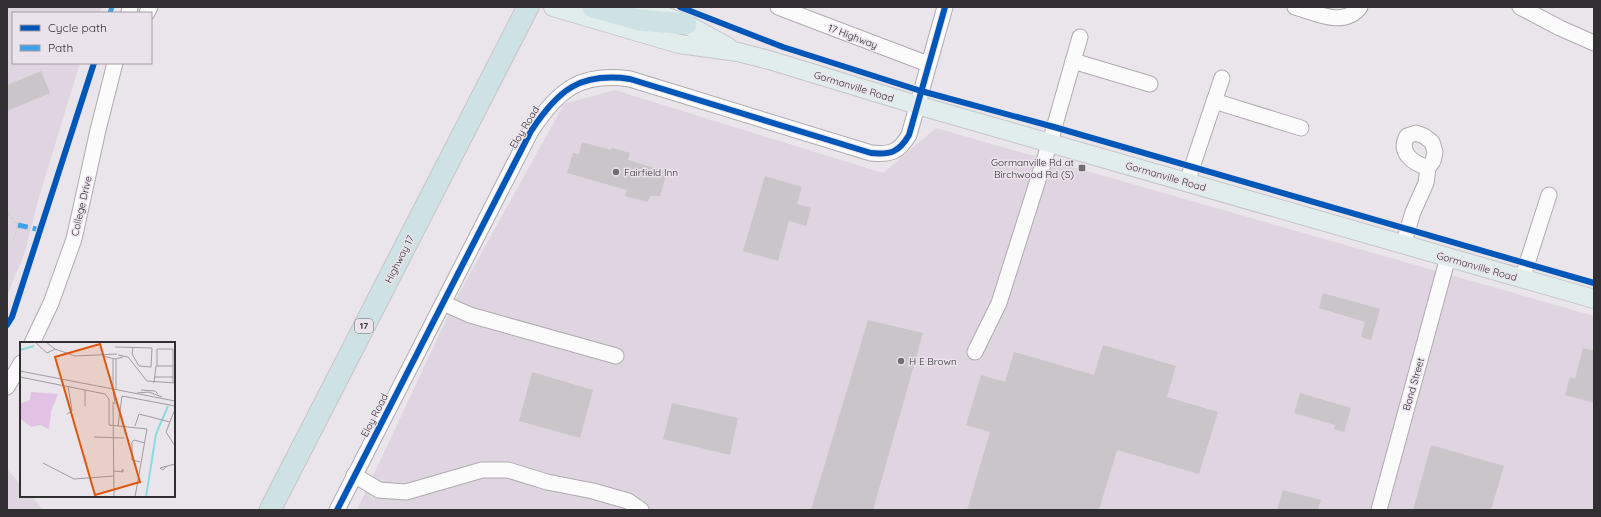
<svg xmlns="http://www.w3.org/2000/svg" width="1601" height="517" font-family="Quicksand,sans-serif">
<rect width="100%" height="100%" fill="#eae5ea"/>
<g fill="#dfd5e0">
<polygon points="7,7 102,7 99,13 13,13 13,63 80,63 39,197 24,255 7,295"/>
<polygon points="615,90 883,173 936,128 1594,316 1594,510 357,510 456,299 564,104"/>
<polygon points="7,469 21,485 21,496 32,496 43,510 7,510"/>
</g>
<g fill="#c9c5c9">
<polygon points="41,71 50,93 7,111 7,85"/>
<polygon points="582,142 611,150 612,148 630,153 628,160 664,171 662,175 666,176 660,196 650,196 648,202 625,196 627,190 567,173 573,153 579,154"/>
<polygon points="765,176 802,187 797,204 811,208 806,226 789,221 778,261 743,251"/>
<polygon points="1323,293 1380,309 1371,340 1361,337 1365,322 1319,308"/>
<polygon points="868,320 923,333 873,510 811,510"/>
<polygon points="1103,345 1176,366 1167,397 1218,412 1199,474 1117,450 1099,510 967,510 990,432 966,425 981,375 1005,382 1014,352 1094,375"/>
<polygon points="1583,348 1594,351 1594,403 1565,395 1570,377 1575,379"/>
<polygon points="532,372 593,390 580,438 519,421"/>
<polygon points="1300,393 1351,408 1344,432 1334,429 1335,425 1294,413"/>
<polygon points="672,403 738,418 730,455 663,439"/>
<polygon points="1431,445 1504,466 1491,510 1413,510"/>
<polygon points="1283,490 1321,500 1318,510 1277,510"/>
</g>
<g fill="none" stroke-linecap="round" stroke-linejoin="round">
<g stroke="#aeabae" stroke-width="17">
<g id="minor">
<polyline points="778,7 928,64"/>
<path d="M1295,7C1316,13 1344,28 1360,7"/>
<polyline points="1520,7 1560,28 1594,43"/>
<polyline points="129,13 130,7"/>
<polyline points="147,13 150,7"/>
<polyline points="1073,61 1150,84"/>
<polyline points="1214,101 1301,128"/>
<polyline points="1187,182 1222,78"/>
<path d="M1403,245L1413,212L1426,183L1428,168L1433,161L1435,152L1432,142L1424,136L1416,133L1407,136C1398,153 1413,163 1428,168"/>
<polyline points="1522,279 1549,195"/>
<polyline points="443,303 470,315 616,356"/>
<polyline points="32,343 51,303 74,239 98,130 115,63"/>
<polyline points="975,352 999,303 1050,142 1080,37"/>
<polyline points="7,387 21,363"/>
<polyline points="354,475 379,490 406,492 482,470 508,470 547,482 593,491 628,501 641,510"/>
<path d="M337,510L531,131C558,90 580,72 630,79L871,153C891,155 899,152 909,135L945,7"/>
<polyline points="1379,510 1448,257"/>
</g>
</g>
<g stroke="#c7c4c7" stroke-width="20">
<g id="major">
<polyline points="553,7 679,44 738,52 769,60 917,105 1594,299"/>
<polyline points="640,7 686,24 728,47"/>
</g>
</g>
<g stroke="#c7c4c7" stroke-width="23">
<g id="highway">
<polyline points="593,7 639,20 686,24"/>
<polyline points="270,510 528,7"/>
</g>
</g>
<polyline stroke="#d3d2d3" stroke-width="2" stroke-dasharray="4 2" stroke-linecap="butt" points="7,212 18,225 13,242"/>
<use href="#minor" stroke="#fcfbfc" stroke-width="15"/>
<use href="#major" stroke="#e1eded" stroke-width="18"/>
<use href="#highway" stroke="#cfe2e3" stroke-width="21"/>
<g stroke="#3ea3eb" stroke-width="5" stroke-dasharray="10 5" stroke-linecap="butt">
<polyline points="110,13 112,7"/>
<polyline points="18,225 41,230"/>
</g>
<g stroke="#ebe3ec" stroke-width="8">
<g id="cycleway">
<polyline points="680,7 783,47 921,91 1054,127 1594,283"/>
<polyline points="7,325 12,317 94,63"/>
<path d="M337,510L531,131C558,90 580,72 630,79L871,153C891,155 899,152 909,135L945,7"/>
</g>
</g>
<use href="#cycleway" stroke="#0057b8" stroke-width="6"/>
</g>
<g fill="#726f73" stroke="#ebe3ec" stroke-width="1.5">
<rect x="1078" y="164" width="8" height="8" rx="2"/>
<circle cx="616" cy="172" r="4"/>
<circle cx="901" cy="361" r="4"/>
</g>
<g text-anchor="middle" stroke-width="3" stroke-linejoin="round" paint-order="stroke">
<rect fill="#ebe3ec" stroke="#6a656a" stroke-width="1" x="355" y="319" width="18" height="14" rx="3"/>
<g font-size="9" font-weight="bold" fill="#322f33">
<text x="364" y="329">17</text>
</g>
<g font-size="10" fill="#322f33" stroke="#ebe3ec">
<text transform="translate(853 36) rotate(21)" y="4">17 Highway</text>
<text transform="translate(854 86) rotate(17)" y="4">Gormanville Road</text>
<text transform="translate(524 127) rotate(-59)" y="4">Eloy Road</text>
<text transform="translate(1166 176) rotate(16)" y="4">Gormanville Road</text>
<text transform="translate(81 206) rotate(-77)" y="4">College Drive</text>
<text transform="translate(399 259) rotate(-63)" y="4">Highway 17</text>
<text transform="translate(1477 266) rotate(16)" y="4">Gormanville Road</text>
<text transform="translate(1413 384) rotate(-74)" y="4">Bond Street</text>
<text transform="translate(374 415) rotate(-63)" y="4">Eloy Road</text>
</g>
<g font-size="10" fill="#322f33" stroke="#ebe3ec" text-anchor="start">
<text x="1074" y="166" text-anchor="end">Gormanville Rd at<tspan x="1074" dy="12">Birchwood Rd (S)</tspan></text>
<text x="624" y="176">Fairfield Inn</text>
<text x="909" y="365">H E Brown</text>
</g>
</g>
<g transform="translate(20 342)">
<rect width="155" height="155" fill="#eae5ea"/>
<path d="M11,50L38,52L31,70L29,87L20,83L11,85L1,77V61L10,58Z" fill="#e1c2e5"/>
<path fill="none" stroke="#8bdcdd" stroke-width="2" d="M0,8L14,4M126,155L136,92L148,64"/>
<path fill="none" stroke="#a09ca1" stroke-width="1" d="M15,0L27,11L35,7M26,0L35,7L55,14L97,12M95,5L132,6L131,25L119,24L112,12L113,5M98,13L108,15L127,39L155,41M83,14L95,17L103,15M93,17V47M137,24V7H153V41M0,29L155,59M0,35L85,52L89,57V83L127,87L115,155M134,35H153M134,41L136,24H153M93,48L95,62M96,48V17M121,48L135,49L138,52M117,51L129,50L142,55M93,60L94,155M65,64V48M155,67L146,90L155,104M47,72L52,69L48,44M98,84L102,54L155,64M115,84L119,72L150,80M74,95L104,96M120,120L112,118V100L114,98L125,101M23,121L54,137L94,134M147,124L143,128L140,126L155,122M94,129L103,130V127L101,130"/>
<path fill="#df570e" fill-opacity="0.15" stroke="#df570e" stroke-width="2" d="M80,2L120,140L75,153L35,15Z"/>
<rect width="155" height="155" fill="none" stroke="#322f33" stroke-width="2"/>
</g>
<rect width="1601" height="517" fill="none" stroke="#322f33" stroke-width="16"/>
<rect x="12" y="12" width="140" height="52" fill="#ebe3ec" stroke="#a19ba2"/>
<rect x="20" y="25" width="20" height="6" fill="#0057b8" stroke="#a19ba2"/>
<text x="48" y="32" font-size="12" fill="#322f33">Cycle path</text>
<rect x="20" y="45" width="20" height="6" fill="#3ea3eb" stroke="#a19ba2"/>
<text x="48" y="52" font-size="12" fill="#322f33">Path</text>
</svg>
